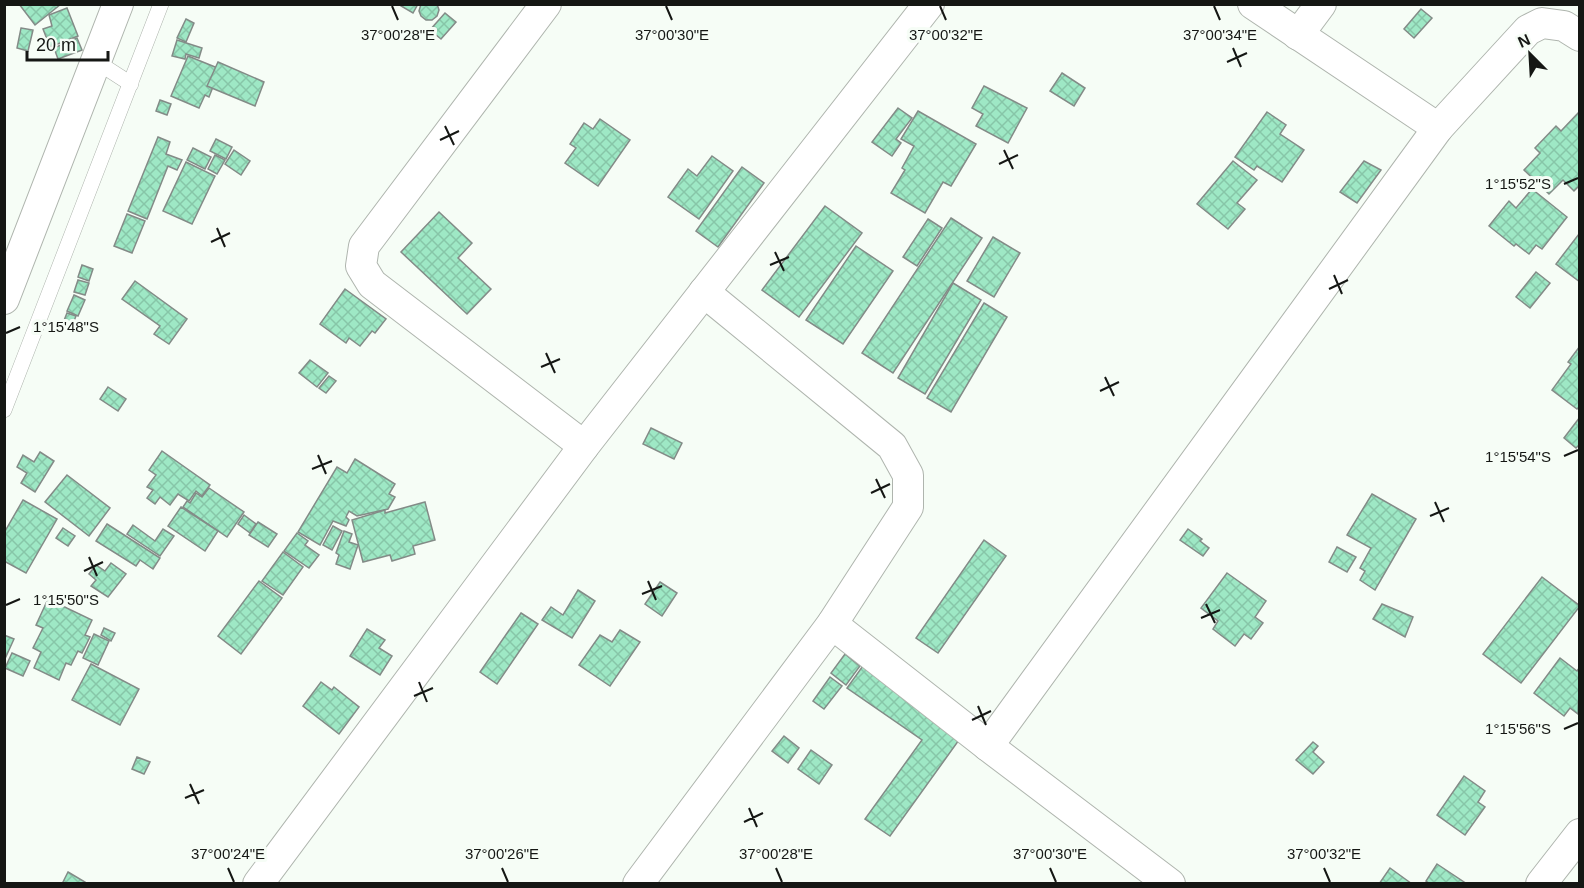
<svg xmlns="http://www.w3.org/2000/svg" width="1584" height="888" font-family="Arial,sans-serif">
<defs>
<pattern id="building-cross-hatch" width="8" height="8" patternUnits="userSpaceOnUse" patternTransform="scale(1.5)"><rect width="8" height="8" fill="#9ee8c5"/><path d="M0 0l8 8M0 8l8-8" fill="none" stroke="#87c6a8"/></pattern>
</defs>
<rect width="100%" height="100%" fill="#f6fdf6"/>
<g fill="url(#building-cross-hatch)" stroke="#838b87" stroke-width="1.5">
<polygon points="19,4 61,4 35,25"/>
<polygon points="402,4 418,4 413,13 401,6"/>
<polygon points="421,4 437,4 439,10 437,16 432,20 426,20 421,16 419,11"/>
<polygon points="67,8 78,36 50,47 43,29 52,26 49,15"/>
<polygon points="1421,9 1432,18 1414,38 1404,29"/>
<polygon points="445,13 456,22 441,39 430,30"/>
<polygon points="186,19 194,23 186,42 177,38"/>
<polygon points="21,28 33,30 28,51 17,48"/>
<polygon points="77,38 82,50 58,59 54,48"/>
<polygon points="177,40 202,48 199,58 186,54 185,59 172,56"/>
<polygon points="188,56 220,69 209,97 205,95 199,108 171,96"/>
<polygon points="218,62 264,82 255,106 207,86"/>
<polygon points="1062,73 1085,88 1074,106 1050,91"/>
<polygon points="984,86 1027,108 1008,143 976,126 983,114 972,108"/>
<polygon points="160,100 171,104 167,115 156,111"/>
<polygon points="898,108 912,118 896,139 901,143 892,156 872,142"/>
<polygon points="918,111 976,144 951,186 943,182 925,213 891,193 905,170 902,168 914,146 901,139"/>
<polygon points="1267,112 1286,125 1280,134 1304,150 1282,182 1257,166 1254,170 1235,157"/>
<polygon points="1578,113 1580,115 1580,185 1574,191 1563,180 1549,194 1524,170 1540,153 1535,148 1556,126 1561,131"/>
<polygon points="600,119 630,140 598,186 565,163 576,148 570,144 584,123 593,129"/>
<polygon points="158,137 170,142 166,154 182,160 177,170 168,166 147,219 128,211"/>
<polygon points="216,139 232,147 226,159 210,151"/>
<polygon points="193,148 211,157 205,169 187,160"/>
<polygon points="234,150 250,161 241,175 225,164"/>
<polygon points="215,155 225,160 217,174 208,169"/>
<polygon points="712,156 733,171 699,219 668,197 688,169 697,176"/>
<polygon points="1233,161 1257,180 1237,203 1245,209 1228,229 1197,204"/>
<polygon points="1364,161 1381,170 1357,203 1340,192"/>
<polygon points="186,162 215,176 192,224 163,211"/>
<polygon points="742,167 764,183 718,247 696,231"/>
<polygon points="1532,189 1567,217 1542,249 1536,245 1529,254 1516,244 1514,246 1489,226 1509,201 1516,208"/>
<polygon points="825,206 862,233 799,317 762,290"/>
<polygon points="439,212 472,243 458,258 491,289 467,314 401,252"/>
<polygon points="127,214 145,221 132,253 114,246"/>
<polygon points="951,218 982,238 893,373 862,353"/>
<polygon points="928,219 942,228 917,266 903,257"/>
<polygon points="1579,234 1580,234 1580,282 1556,264"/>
<polygon points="993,237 1020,253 994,297 967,281"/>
<polygon points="856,246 893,271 843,344 806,320"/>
<polygon points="82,265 93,269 89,281 78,277"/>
<polygon points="1536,272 1550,283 1530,308 1516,297"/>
<polygon points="78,280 89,283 85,295 74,292"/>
<polygon points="135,281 187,319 169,344 154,334 160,326 122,299"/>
<polygon points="953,283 981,300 925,394 898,378"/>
<polygon points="345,289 386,319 375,333 372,331 360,346 349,338 346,343 320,324"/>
<polygon points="74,295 85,300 78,316 67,311"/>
<polygon points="984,303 1007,317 951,412 927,398"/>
<polygon points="67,313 76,316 72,326 63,323"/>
<polygon points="1580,346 1580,406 1577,409 1552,390 1571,364 1568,362"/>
<polygon points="310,360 328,373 317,387 299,373"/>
<polygon points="329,376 336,381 326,393 319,388"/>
<polygon points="108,387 126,399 118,411 100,399"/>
<polygon points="1580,417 1580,444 1576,448 1564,438"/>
<polygon points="651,428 682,443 674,459 643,444"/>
<polygon points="162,451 210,485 202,496 196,491 189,501 178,494 170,505 160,497 155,504 147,498 153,490 147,487 156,475 149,470"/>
<polygon points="40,452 54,461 35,492 21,483 27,473 17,467 23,455 34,462"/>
<polygon points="355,459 395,484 389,494 395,497 388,509 357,516 349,511 346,517 349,520 346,526 333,521 320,545 298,532 337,467 347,473"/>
<polygon points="67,475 110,508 89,536 45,502"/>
<polygon points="209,488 244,512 227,537 183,507 187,501 190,503 196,493 202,497"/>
<polygon points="1372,494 1416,519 1375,590 1360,580 1365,571 1360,568 1371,548 1347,535"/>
<polygon points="23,500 57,519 26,573 4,561 4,533"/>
<polygon points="425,502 435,540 413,546 415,554 392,561 390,555 363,562 352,520 385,510 385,513"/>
<polygon points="181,507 218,531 205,551 168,526"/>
<polygon points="244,515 256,524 250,533 238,524"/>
<polygon points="258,522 277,534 268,547 249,535"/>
<polygon points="107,524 160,558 153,569 140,560 136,566 96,541"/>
<polygon points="133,525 155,541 163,529 174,536 160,556 127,534"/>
<polygon points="333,526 342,531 332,550 323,545"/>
<polygon points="63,528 75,536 68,546 56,538"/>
<polygon points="1188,529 1202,539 1200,541 1209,548 1203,556 1180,540"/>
<polygon points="344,531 352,534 349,542 358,545 350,569 336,564 339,555 336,553"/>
<polygon points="297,533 308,541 305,545 319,555 309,568 284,551"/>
<polygon points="984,540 1006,556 938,653 916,638"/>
<polygon points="1337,547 1356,557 1347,572 1329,562"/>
<polygon points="283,552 303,567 283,595 262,581"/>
<polygon points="111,563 126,574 108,597 91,586 96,580 89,574 96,565 105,571"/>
<polygon points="1227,573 1266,601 1255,617 1263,623 1251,639 1244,634 1235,646 1213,629 1218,621 1201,608"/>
<polygon points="1542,577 1580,606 1521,683 1483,654"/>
<polygon points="259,581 282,598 241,654 218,636"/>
<polygon points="660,582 677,593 662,616 645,604"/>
<polygon points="578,590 595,601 572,638 542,620 551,607 563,615"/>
<polygon points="48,599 92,620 85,635 90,637 82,653 78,651 71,665 66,663 59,680 34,668 41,652 33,648 43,628 36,625"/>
<polygon points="1382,604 1413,617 1405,637 1373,619"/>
<polygon points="521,613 538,624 497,684 480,672"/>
<polygon points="104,628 115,633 111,641 101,635"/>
<polygon points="367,629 385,640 379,648 392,656 380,675 350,656"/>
<polygon points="620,630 640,642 610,686 579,665 600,635 612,642"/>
<polygon points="94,634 109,641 98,665 83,658"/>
<polygon points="4,635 14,639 4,661"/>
<polygon points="12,653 30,661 23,676 5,668"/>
<polygon points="845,654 860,666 846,685 831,673"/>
<polygon points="1560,658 1577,671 1580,667 1578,714 1570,708 1564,716 1534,693"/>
<polygon points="865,663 964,733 890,836 865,819 922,740 847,688"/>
<polygon points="91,664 139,689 120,725 72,700"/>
<polygon points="830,677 842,686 824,709 813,701"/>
<polygon points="321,682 332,690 334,687 359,707 339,734 303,706"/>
<polygon points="784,736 799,748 788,763 772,751"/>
<polygon points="1313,742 1318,746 1313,752 1324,762 1313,774 1296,760"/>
<polygon points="811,750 832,765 819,784 798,769"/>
<polygon points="137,757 150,762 144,774 132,769"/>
<polygon points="1464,776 1485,791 1478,802 1485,807 1465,835 1437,815"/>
<polygon points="1437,864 1467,884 1430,884 1426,881"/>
<polygon points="1390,868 1412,884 1379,884"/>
<polygon points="68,872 85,882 84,884 62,884"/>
</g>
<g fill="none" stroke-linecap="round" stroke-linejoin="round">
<g stroke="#afb5ae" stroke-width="16">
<g id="lane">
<polyline points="97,62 131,84"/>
<polyline points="4,410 161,4"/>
</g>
</g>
<g stroke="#afb5ae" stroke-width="32">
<g id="street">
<polyline points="546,4 364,246 361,266 372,284 584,446"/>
<polyline points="1298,35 1321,4"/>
<polyline points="1438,128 1528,30 1542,23 1564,26 1580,36"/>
<polyline points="4,299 118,4"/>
<polyline points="832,624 988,746 1170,884"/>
<polyline points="988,746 1438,128 1253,4"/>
<polyline points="258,884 584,446 929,4"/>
<polyline points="638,884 832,624 908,507 908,475 892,446 704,292"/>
<polyline points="1541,884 1580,834"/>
</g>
</g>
<use href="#lane" stroke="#fff" stroke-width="15"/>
<use href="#street" stroke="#fff" stroke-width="30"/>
</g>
<path fill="none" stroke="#151714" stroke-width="2" d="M392,6L398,20M666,6L672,20M940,6L946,20M1214,6L1220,20M1233,48L1241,67M1227,62L1247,53M445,126L454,145M440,140L459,131M1004,150L1013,169M999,164L1018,155M1564,184L1578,178M217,228L225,247M211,242L230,233M775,252L784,271M770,265L789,257M1334,275L1342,294M1329,289L1348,280M6,333L20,327M546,353L555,373M541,367L560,359M1105,377L1114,396M1100,391L1119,382M318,455L326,474M1564,456L1578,450M312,469L332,461M876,479L885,498M871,493L890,484M1435,502L1444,522M1430,516L1449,508M89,557L97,576M84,571L103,562M648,581L656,600M642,594L662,586M1206,604L1215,623M6,605L20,599M1201,618L1220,610M419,682L427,702M414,696L433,688M978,706L986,725M972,720L991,711M1564,729L1578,723M190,784L199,804M185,798L204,790M749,808L757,827M744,822L763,813M228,868L234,882M502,868L508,882M776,868L782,882M1050,868L1056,882M1324,868L1330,882"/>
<g font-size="15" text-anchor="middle" fill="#151714" stroke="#f6fdf6" stroke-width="6" stroke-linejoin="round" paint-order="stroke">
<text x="398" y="40">37°00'28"E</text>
<text x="672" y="40">37°00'30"E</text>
<text x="946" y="40">37°00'32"E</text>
<text x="1220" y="40">37°00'34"E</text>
<text x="1518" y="189">1°15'52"S</text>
<text x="66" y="332">1°15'48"S</text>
<text x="1518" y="462">1°15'54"S</text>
<text x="66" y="605">1°15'50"S</text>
<text x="1518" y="734">1°15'56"S</text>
<text x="228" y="859">37°00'24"E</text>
<text x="502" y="859">37°00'26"E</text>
<text x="776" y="859">37°00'28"E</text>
<text x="1050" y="859">37°00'30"E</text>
<text x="1324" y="859">37°00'32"E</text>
</g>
<rect width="1584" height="888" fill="none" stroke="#151714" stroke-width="12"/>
<g transform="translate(1530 54) rotate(336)" stroke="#f6fdf6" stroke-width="4.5" paint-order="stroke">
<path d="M0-4.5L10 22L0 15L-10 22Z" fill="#151714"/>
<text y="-9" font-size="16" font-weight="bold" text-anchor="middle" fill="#151714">N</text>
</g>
<path d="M27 51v9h81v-9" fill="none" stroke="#151714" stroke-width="3"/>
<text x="36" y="51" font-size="18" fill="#151714" stroke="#f6fdf6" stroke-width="4.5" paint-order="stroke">20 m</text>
</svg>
